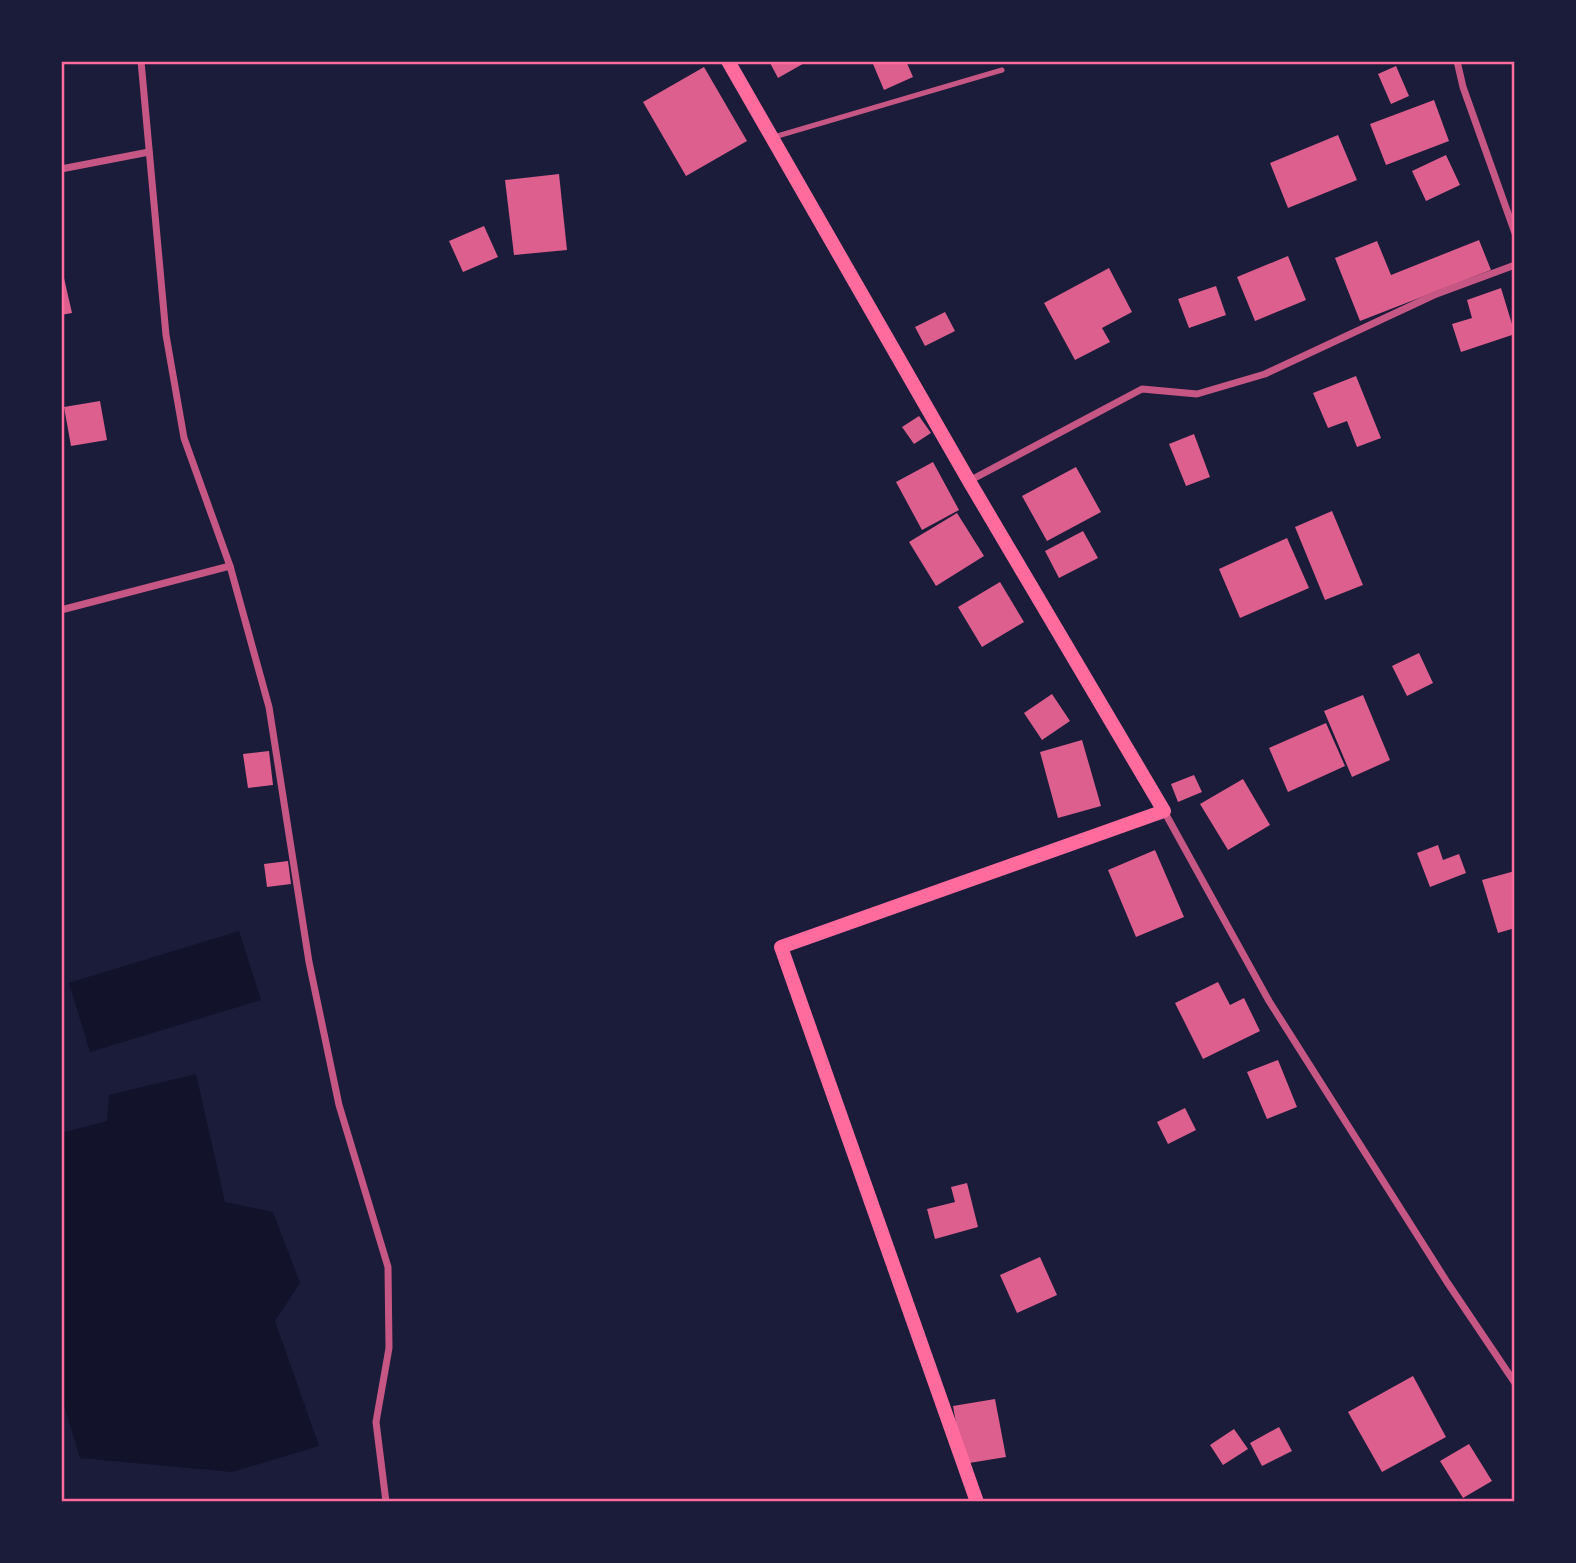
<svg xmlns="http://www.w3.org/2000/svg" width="1576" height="1563" font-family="'Nunito Sans',sans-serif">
<rect width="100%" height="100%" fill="#1b1b3a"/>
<g fill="#12122b">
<polygon points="239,931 261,1000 90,1052 69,983"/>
<polygon points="196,1074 225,1202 273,1212 300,1283 275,1321 319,1446 232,1472 80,1458 61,1395 61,1133 107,1121 109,1095"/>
</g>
<g fill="#dd5f8e">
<polygon points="769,61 808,61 778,78"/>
<polygon points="880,61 906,61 913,77 884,90 873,64"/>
<polygon points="1396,66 1409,96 1391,104 1378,74"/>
<polygon points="704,67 747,141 686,176 643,102"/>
<polygon points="1434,100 1449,141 1386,165 1370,124"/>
<polygon points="1338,135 1357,180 1288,208 1270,163"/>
<polygon points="1446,155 1460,185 1426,201 1412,171"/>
<polygon points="559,174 567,250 514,255 505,180"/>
<polygon points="484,226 498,257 463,272 449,241"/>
<polygon points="1479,240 1491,270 1360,321 1335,258 1377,241 1391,275"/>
<polygon points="1288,256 1306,300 1255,321 1237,277"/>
<polygon points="61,265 72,313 61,315"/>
<polygon points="1109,268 1132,312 1102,328 1110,342 1075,360 1044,303"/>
<polygon points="1216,286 1226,315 1189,328 1178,299"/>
<polygon points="1501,288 1515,334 1461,352 1452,324 1472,318 1467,300"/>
<polygon points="945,312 955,331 925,346 915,327"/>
<polygon points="1356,376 1381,438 1357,447 1347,421 1328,428 1313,393"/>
<polygon points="100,401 107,440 71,446 64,407"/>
<polygon points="919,416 931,433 914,444 902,427"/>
<polygon points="1194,434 1210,477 1186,486 1169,444"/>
<polygon points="933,462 959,510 922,530 896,482"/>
<polygon points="1076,467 1101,512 1047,541 1022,496"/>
<polygon points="1332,511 1363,585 1325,600 1295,527"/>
<polygon points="957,513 984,556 936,586 909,542"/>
<polygon points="1083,531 1098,558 1059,578 1045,551"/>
<polygon points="1287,538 1309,588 1240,618 1219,569"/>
<polygon points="1000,582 1024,622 982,647 958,607"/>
<polygon points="1419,653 1433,683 1407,696 1392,666"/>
<polygon points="1052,694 1070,721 1042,740 1024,713"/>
<polygon points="1363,695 1390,760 1352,777 1324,711"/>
<polygon points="1326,723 1345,766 1288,792 1269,748"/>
<polygon points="1082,740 1101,806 1058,818 1040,752"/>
<polygon points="269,751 273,785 248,788 243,754"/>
<polygon points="1194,775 1202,792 1178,802 1171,784"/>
<polygon points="1243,779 1270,825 1228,850 1200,804"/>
<polygon points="1438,845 1443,860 1459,854 1466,873 1430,887 1417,853"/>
<polygon points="1155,850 1184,917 1136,937 1108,870"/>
<polygon points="288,861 291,884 267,887 264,864"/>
<polygon points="1515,871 1515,928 1498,933 1482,880"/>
<polygon points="1218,982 1230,1005 1244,998 1260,1031 1203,1059 1175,1003"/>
<polygon points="1278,1060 1297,1107 1267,1119 1247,1072"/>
<polygon points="1185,1108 1196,1130 1168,1144 1157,1122"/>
<polygon points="967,1183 978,1227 935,1239 927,1209 955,1202 951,1187"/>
<polygon points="1040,1257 1057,1295 1017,1313 1000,1275"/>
<polygon points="1413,1376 1446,1437 1382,1472 1348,1412"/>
<polygon points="995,1399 1006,1457 963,1464 953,1406"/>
<polygon points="1279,1427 1292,1451 1262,1466 1250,1443"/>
<polygon points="1234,1429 1248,1449 1223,1465 1210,1445"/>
<polygon points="1469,1444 1492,1481 1463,1498 1440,1461"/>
</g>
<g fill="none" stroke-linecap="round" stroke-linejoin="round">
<polyline stroke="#c65784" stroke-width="5" points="774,137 1002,70"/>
<g stroke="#c65784" stroke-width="7">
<polyline points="141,61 166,335 184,438 230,566 269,707 309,962 339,1105 388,1267 389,1348 376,1422 386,1502"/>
<polyline points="1457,61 1463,87 1515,233"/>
<polyline points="61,169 149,152"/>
<polyline points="969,481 1142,389 1197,394 1265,374 1434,295 1515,265"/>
<polyline points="61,610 230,566"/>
<polyline points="1164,811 1269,1001 1447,1282 1515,1383"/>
</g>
<polyline stroke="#ff6b9d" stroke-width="14" points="728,61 969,481 1164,811 781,947 977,1502"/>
</g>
<rect width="1576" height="1563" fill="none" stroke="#1b1b3a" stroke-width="126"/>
<rect x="63" y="63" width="1450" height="1437" fill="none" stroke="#ff6b9d" stroke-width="2.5"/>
</svg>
